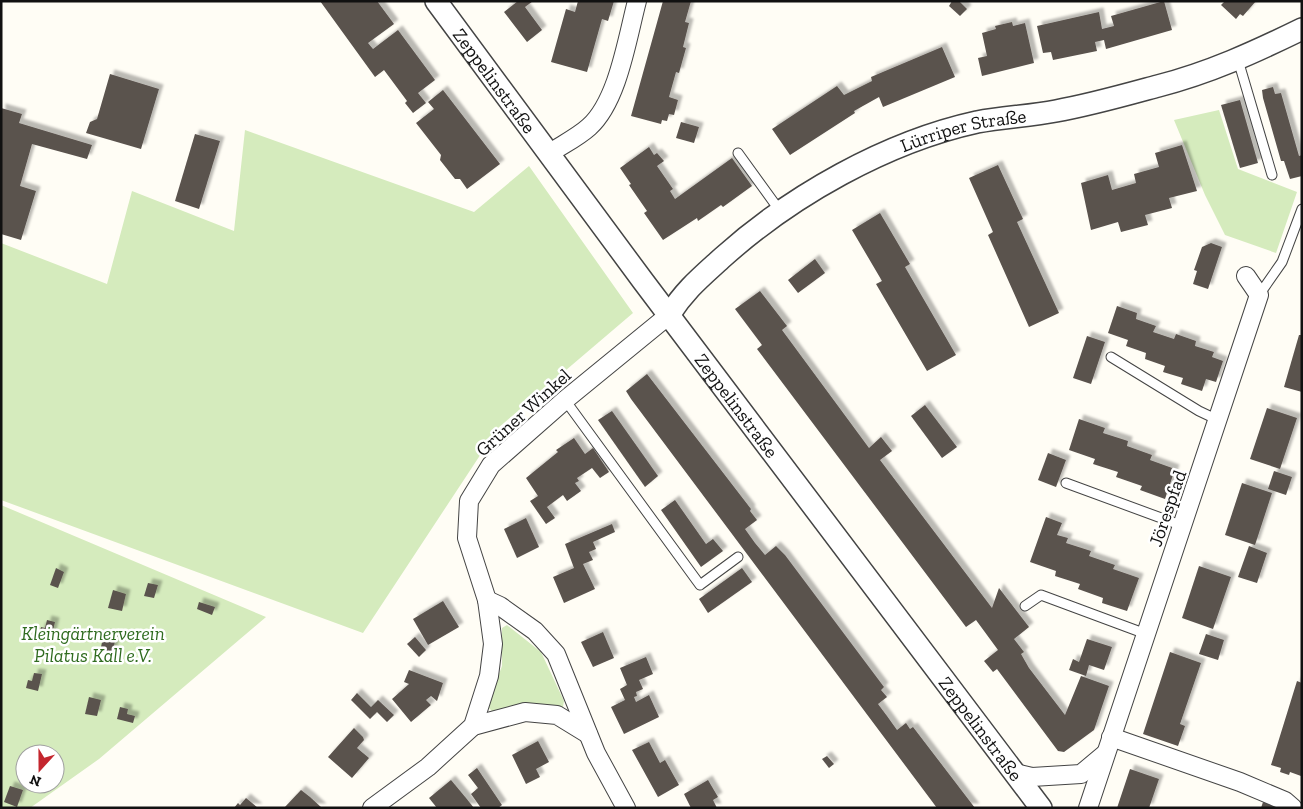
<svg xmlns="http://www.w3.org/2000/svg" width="1303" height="809" font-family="'Zilla Slab',serif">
<defs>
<filter id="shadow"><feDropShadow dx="4.5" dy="-4.5" stdDeviation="1" flood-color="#0004"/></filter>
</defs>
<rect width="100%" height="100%" fill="#fffdf5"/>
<g fill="#d5ebbd" fill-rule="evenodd">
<polygon points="1219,110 1238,169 1297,192 1276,253 1225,235 1205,195 1174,120"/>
<polygon points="245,130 474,212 529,166 633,313 498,428 363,633 1,500 1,243 107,284 132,191 234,231"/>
<path d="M1,505L266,617L99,759L30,808H1ZM25,754H55V784H25Z"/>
<polygon points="507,625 541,652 564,701 563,707 517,705 492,711 487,706 502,666 502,628"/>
</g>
<g fill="#5a524d" filter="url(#shadow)">
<polygon points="320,1 377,1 394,24 368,43 373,49 398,30 435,80 418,93 426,103 413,113 405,103 407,101 384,70 375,77"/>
<polygon points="518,1 533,1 525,7 542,30 527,42 504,12"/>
<polygon points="578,1 614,1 608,21 602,19 587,72 551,62 566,9 575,12"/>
<polygon points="663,1 691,1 685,22 689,23 683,47 686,48 679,73 676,72 669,97 678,100 674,115 669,114 667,121 662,120 661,124 631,116"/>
<polygon points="952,1 959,1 967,9 960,16 949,6"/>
<polygon points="1164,1 1172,30 1106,49 1104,40 1095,42 1097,51 1053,60 1051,52 1043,53 1037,26 1099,12 1102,29 1114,26 1111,16"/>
<polygon points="1225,1 1256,1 1243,16 1240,14 1236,19 1221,5"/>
<polygon points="1012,22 1013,26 1025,23 1034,63 982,76 978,58 987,56 982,33 996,29 995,26"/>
<polygon points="942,47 955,77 883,107 879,97 854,111 855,113 790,155 772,129 837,86 844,95 872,81 871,77"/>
<polygon points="110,74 159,89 141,149 86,133 90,122 97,119"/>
<polygon points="1273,87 1275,94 1281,93 1299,156 1302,155 1302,176 1290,179 1284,161 1281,161 1263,98 1262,90"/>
<polygon points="443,90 500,164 467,189 460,179 455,179 440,160 441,155 416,123 434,109 428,102"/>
<polygon points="1240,100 1258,163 1240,168 1221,105"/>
<polygon points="1,108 22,114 19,123 92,145 87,159 32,144 20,186 36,191 21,240 1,234"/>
<polygon points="681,122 699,127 694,143 676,138"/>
<polygon points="195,134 220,141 199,209 175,201"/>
<polygon points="1182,145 1197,191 1169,198 1172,208 1145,215 1148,225 1121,232 1118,222 1091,230 1081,183 1108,175 1112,190 1136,183 1134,174 1159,167 1155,153"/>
<polygon points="649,147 654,155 657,153 664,161 657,166 673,189 670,191 675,199 732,158 752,186 723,207 721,205 698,221 697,218 663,240 644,213 647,211 629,185 631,184 620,168"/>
<polygon points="998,165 1023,219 1017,222 1059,313 1029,327 988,235 993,232 969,178"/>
<polygon points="880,213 910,264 905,267 956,355 927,371 876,284 882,281 852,230"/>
<polygon points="1211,243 1222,247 1208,289 1193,284 1197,271 1194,270 1202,247"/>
<polygon points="815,259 825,273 798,293 788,280"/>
<polygon points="760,291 787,326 782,330 869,448 881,437 892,451 880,460 992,608 999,588 1029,627 1014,639 1024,652 1021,654 1029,668 1065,715 1081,676 1109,686 1094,730 1064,752 1058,751 997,669 993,672 984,661 998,650 976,620 966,627 757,349 762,345 735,309"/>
<polygon points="1117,306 1137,313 1136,319 1156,326 1153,332 1174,339 1176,334 1196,341 1195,346 1214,352 1212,357 1223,361 1216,382 1206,379 1202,391 1181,384 1183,378 1163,372 1165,366 1145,359 1146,353 1126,346 1128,340 1108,333"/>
<polygon points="1299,335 1302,335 1302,392 1284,387"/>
<polygon points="1087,336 1105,342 1091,384 1073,378"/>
<polygon points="647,374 751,509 750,511 757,520 745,529 755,543 765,555 776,546 785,555 884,687 881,690 887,697 878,704 887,716 897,730 906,723 910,729 913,727 975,808 937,808 631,399 626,391"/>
<polygon points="925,405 957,447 942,458 911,416"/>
<polygon points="1267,408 1297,418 1280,469 1250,459"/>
<polygon points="612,411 658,476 645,487 598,420"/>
<polygon points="1079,419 1105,428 1103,433 1128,441 1127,446 1152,455 1150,460 1175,469 1165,499 1140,490 1142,486 1116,477 1118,472 1093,464 1095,459 1069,450"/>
<polygon points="574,438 585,454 593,448 609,472 600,478 592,468 577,478 579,481 575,483 581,491 567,501 563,495 547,507 555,518 546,524 530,501 538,496 526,478 558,452 556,450"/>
<polygon points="1048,453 1066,460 1056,487 1038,480"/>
<polygon points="1274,471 1292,477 1286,495 1268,489"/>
<polygon points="1242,483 1272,493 1255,545 1225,535"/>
<polygon points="675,500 706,544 713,539 723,551 701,567 661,510"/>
<polygon points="1046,517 1062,523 1057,535 1068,538 1066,543 1091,551 1089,556 1115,565 1113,569 1139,578 1127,611 1102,603 1103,598 1078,589 1080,584 1055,576 1056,571 1030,562"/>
<polygon points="526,518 539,547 517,558 504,529"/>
<polygon points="612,524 615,532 593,542 596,549 589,552 593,560 583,564 595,589 564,603 553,577 574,568 565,544"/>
<polygon points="1249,546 1267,553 1257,583 1238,577"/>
<polygon points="1199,566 1231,577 1213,629 1182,618"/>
<polygon points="56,568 64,572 58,588 50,585"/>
<polygon points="742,568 752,582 708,613 699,599"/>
<polygon points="148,583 158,585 154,598 144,596"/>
<polygon points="113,590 126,594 122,611 108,608"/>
<polygon points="443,601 459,627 428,645 413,619"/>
<polygon points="199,602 215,607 212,615 197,609"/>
<polygon points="47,620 55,622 51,639 39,636 41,627 45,628"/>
<polygon points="603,632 614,658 593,667 581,642"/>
<polygon points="104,634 116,637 112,654 100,651"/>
<polygon points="1206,634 1224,640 1218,660 1199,654"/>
<polygon points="415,637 426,650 419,657 407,644"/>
<polygon points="1087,639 1112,647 1104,670 1089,665 1086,676 1069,670 1073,659 1079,662"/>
<polygon points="1170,652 1201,663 1180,724 1185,726 1178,746 1143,734"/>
<polygon points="646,657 653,674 639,680 643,689 636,692 637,696 634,697 636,702 649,695 659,717 624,734 611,707 625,700 620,689 627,685 620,668"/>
<polygon points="409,670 443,683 437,701 431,696 426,700 431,705 411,722 392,699 409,684 404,682"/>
<polygon points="34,673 42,674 38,691 26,688 28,680 32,681"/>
<polygon points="1297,681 1302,683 1301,776 1290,772 1289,775 1280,772 1281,768 1271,765"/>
<polygon points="357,693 371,707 378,700 394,715 387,722 377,712 370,719 351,700"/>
<polygon points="89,697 101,700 97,716 85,714"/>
<polygon points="120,707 128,709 127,714 135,716 133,723 117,719"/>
<polygon points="354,728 363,737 364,740 357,748 369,758 352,778 328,757"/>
<polygon points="538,741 549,762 536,769 540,777 526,784 512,755"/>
<polygon points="649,742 660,763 665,760 679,785 658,797 632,750"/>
<polygon points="827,756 834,764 829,768 822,759"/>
<polygon points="477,768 502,805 498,808 481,808 471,794 478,788 468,775"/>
<polygon points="1130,769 1159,779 1149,808 1117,808"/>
<polygon points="451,780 466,798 474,808 437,808 429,798"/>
<polygon points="708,780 718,797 713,800 717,808 691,808 684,794"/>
<polygon points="10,786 23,790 17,807 4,802"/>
<polygon points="301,790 310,797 322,808 284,808"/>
<polygon points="246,798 258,808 234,808 238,803 240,805"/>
<polygon points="1263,802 1278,808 1261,808"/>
</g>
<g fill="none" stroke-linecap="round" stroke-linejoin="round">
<g stroke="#444" stroke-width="11">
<g id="service">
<polyline points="1238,60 1272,175"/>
<polyline points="738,153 780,211"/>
<polyline points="1259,295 1282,262 1302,209"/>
<polyline points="1111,357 1199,411 1218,420"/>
<polyline points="565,400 700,585 738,557"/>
<polyline points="1066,483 1183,526"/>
<polyline points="1025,606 1041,595 1146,634"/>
</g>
</g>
<g stroke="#444" stroke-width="20">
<g id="minor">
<path d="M550,153C562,145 578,137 589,127C618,101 627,39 637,1"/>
<polyline points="487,600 500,606 535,631 556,654 596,753 626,808"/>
<polyline points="473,726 525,712 557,715 588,734"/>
<polyline points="1111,737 1240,782 1285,801 1293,808"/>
<polyline points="1015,773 1032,777 1081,774 1105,754"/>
<polyline points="372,808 428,767 473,726 489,676 493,644 487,600 467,538 469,501 491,465 565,400 669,315"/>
<polyline points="1088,808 1259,295 1246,276"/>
</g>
</g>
<g stroke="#444" stroke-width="24">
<g id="tertiary">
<path id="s1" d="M436,1L643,281L1041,808"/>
<path id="s2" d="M669,315C686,289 700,278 723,257C791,196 886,142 977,122C1003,117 1030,116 1056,111C1090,105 1125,95 1158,86C1209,73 1255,52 1302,29"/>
</g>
</g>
<use href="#service" stroke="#fff" stroke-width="9"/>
<use href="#minor" stroke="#fff" stroke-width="18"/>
<use href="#tertiary" stroke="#fff" stroke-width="21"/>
</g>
<g text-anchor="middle" stroke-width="5" stroke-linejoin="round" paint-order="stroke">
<g font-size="19" fill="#111" stroke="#fff">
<text dy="7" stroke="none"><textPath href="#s1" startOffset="99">Zeppelinstraße</textPath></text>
<text dy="7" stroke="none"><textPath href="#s2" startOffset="355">Lürriper Straße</textPath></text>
<text dy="7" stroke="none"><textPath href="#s1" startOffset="504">Zeppelinstraße</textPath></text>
<text transform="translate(523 412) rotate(-42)" y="7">Grüner Winkel</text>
<text transform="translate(1167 508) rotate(-71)" y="7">Jörespfad</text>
<text dy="7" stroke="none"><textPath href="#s1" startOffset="909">Zeppelinstraße</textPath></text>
</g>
<g font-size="19" font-style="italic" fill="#2f6b1f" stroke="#fff">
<text x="93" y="640">Kleingärtnerverein<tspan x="93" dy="22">Pilatus Kall e.V.</tspan></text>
</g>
</g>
<rect width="1303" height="809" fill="none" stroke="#111111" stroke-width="5"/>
<g transform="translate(40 769) rotate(201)"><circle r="24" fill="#ffffff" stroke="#a0a0a0"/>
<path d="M0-4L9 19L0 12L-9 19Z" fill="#c4262e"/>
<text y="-8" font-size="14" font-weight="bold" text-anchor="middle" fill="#111111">N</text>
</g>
</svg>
